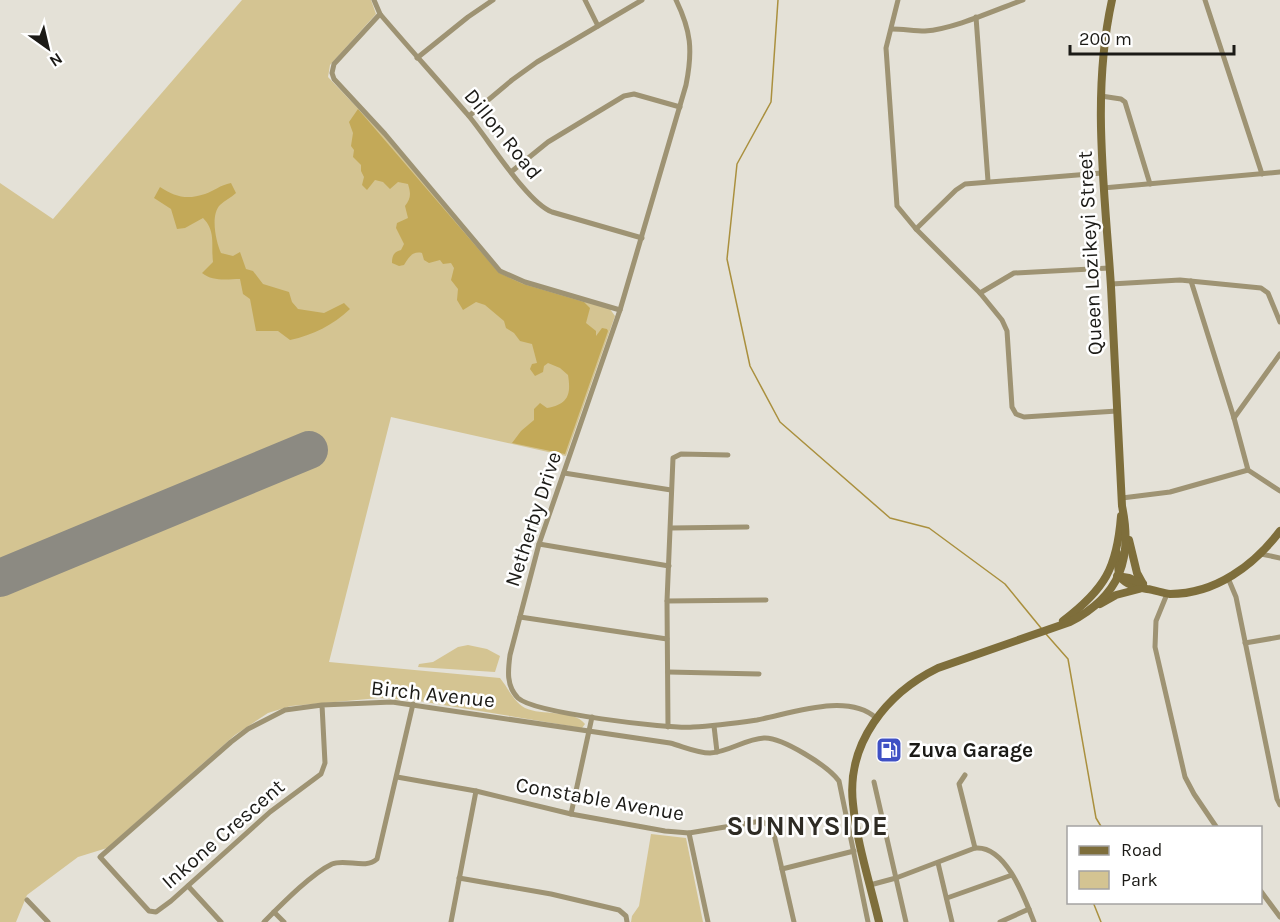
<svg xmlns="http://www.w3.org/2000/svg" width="1280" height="922" font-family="Karla,sans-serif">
<rect width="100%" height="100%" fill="#e4e1d7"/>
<g fill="#d4c492">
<path d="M242,0H371L376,14L330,65L328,77L383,135L500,273L610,309L615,316L566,456L391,417L329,662L500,678C509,689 513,701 525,708C541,716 574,709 585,724L582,728L419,701L379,698L291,706L268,713L235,735L107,848L78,857L27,895L16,922H0V183L53,219Z"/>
<polygon points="468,645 487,649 500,656 495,672 418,667 419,664 433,662 458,647"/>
<polygon points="651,834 686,838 703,922 631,922 632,916 639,906"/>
</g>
<g fill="#c3a958">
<path d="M358,109L499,273L523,284L584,302L590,308L586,323L596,331V336L602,328L607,329L608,331L565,454L512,443L521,431L534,420V409L540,403L547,408C569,404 571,394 568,375L560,368L548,363L544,366L543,372L535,376L530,369L532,364L537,363L532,344L520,341L514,333L506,328L504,321L485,305L476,302L463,310L457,300L458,289L451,280L454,268L451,263L443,264L440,260L429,263L424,260L422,253C412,251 409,257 404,265L399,266L392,263C392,255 394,252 401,250L404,244L396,228L397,223L408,218L405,206C411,198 411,194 408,184L398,182L390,189L383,182L375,180L367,190L362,185L364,177L361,171V165L353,157L354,150L351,146L353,133L349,122Z"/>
<path d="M231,183L236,193C231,198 225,200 220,205C210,215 216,242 221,253L233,256L240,252L246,269L253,271L263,284L289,292L292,302L298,309L324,313L344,303L350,309C333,325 313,335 290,340L278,331H256L250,299L243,294L240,279C228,279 213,282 202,273L213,262C211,244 216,231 203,218L185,228L177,229L171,209L154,198L160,187C175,197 187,200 205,194C214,191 220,185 231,183Z"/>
</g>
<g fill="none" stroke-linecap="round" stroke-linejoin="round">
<g stroke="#aa903e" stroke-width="1.5">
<polyline points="778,0 771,102 737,164 727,259 750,366 780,422 890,518 929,528 1005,584 1041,628"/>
<polyline points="1046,634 1068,659 1096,818 1102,828"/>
<polyline points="1093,902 1101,922"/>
</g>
<polyline stroke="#8c8a82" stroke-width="38" points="0,578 309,450"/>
<g stroke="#9e9373" stroke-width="5">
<path d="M374,0L380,14C409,48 439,81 468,115C487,137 527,203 552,212L642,238"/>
<polyline points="585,0 598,26"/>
<path d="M676,0C691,31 693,50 686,85L620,310L539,544L510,655C508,670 506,686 518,698C534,713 667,729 693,727C714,726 736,723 757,720C790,714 847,692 876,718"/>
<polyline points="898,0 886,48 897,206 916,229 980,293 1002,320 1007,331 1012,407 1016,414 1024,417 1117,411"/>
<polyline points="1205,0 1262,174"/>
<polyline points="380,14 334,64 332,73 334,79 385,134 500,271 525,282 620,310"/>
<polyline points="976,17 988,181"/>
<path d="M892,29C903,29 914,31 925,31C954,29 995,10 1023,0"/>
<polyline points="417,58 468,17 493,0"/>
<polyline points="1101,96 1121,99 1125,102 1150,184"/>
<polyline points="469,116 512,80 537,62 642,0"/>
<polyline points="511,172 548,142 624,96 634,94 680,107"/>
<polyline points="1103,188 1280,172"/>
<polyline points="916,229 956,190 965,184 1102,173"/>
<polyline points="1191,281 1234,418 1248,470 1280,491"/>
<polyline points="1111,284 1180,280 1261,288 1268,293 1280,322"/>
<polyline points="980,293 1014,273 1109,268"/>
<polyline points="1234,418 1280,354"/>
<polyline points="564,473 671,490"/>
<polyline points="1122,498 1170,492 1248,470"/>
<polyline points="671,528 747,527"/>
<polyline points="539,544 669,566"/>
<polyline points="1261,554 1280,558"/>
<polyline points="1228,578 1236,597 1277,799 1280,805"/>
<polyline points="1167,594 1156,621 1155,647 1185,777 1194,794 1217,828"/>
<polyline points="667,601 766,600"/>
<polyline points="520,617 667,639"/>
<polyline points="1245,643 1280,637"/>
<polyline points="668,672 759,674"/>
<path d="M322,705L325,763L321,774L270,812L171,901L156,912L149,911L100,857L231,742L248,729L285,710L322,705L392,702L670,743C682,746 697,753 710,753C729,752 745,739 764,738C782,737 828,766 839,781L868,922"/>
<polyline points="714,726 717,752"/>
<polyline points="668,727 667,601 673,458 681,454 728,455"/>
<polyline points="965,775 959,784 975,848"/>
<polyline points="397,777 476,791 571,814 665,831 689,833 761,821 770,826 773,830 794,922"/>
<polyline points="874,782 906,922"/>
<polyline points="571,814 592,717"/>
<polyline points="689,833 708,922"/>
<polyline points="938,863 952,922"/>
<polyline points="782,869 854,851"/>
<polyline points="459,878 551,894 619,910 626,916 627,922"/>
<path d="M870,885L896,878L975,848C1006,845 1025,899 1034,922"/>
<polyline points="188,886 221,922"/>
<polyline points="1260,890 1280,917"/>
<polyline points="947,898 1012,875"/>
<polyline points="27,900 48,922"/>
<polyline points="274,912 284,922"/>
<path d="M264,922C281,905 311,874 332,864C346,858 365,870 377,859L413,704"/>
<polyline points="451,922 476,791"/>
<polyline points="1000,922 1029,909"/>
</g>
<g stroke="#7e6e3b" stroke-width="8">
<polyline points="1129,540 1137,573 1143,584"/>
<path d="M1117,553L1119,576C1127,585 1135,587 1147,589C1155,590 1162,593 1170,594C1216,594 1254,565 1280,531"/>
<polyline points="1117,576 1129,578 1143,584"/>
<polyline points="1100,604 1116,595 1139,589"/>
<path d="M1063,621C1105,589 1117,568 1121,516"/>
<path d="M879,922C870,883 857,844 853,804C846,743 887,693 938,668L1070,622C1120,596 1133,559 1122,506C1118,433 1115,360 1111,287C1105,191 1091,95 1112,0"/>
</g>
</g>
<defs>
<g id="fuel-square" transform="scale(1.35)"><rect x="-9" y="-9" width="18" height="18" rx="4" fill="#3f50c4" stroke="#fff"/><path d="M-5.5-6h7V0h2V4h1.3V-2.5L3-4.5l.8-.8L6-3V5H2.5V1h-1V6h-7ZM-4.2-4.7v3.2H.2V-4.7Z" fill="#fff"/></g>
</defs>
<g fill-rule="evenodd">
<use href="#fuel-square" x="889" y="750"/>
</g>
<g text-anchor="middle" stroke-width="5" stroke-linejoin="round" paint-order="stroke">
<g font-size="21" fill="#1b1a16" stroke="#fff">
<text transform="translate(503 134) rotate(51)" y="7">Dillon Road</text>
<text transform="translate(1090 253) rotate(-93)" y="7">Queen Lozikeyi Street</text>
<text transform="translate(533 519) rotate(-72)" y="7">Netherby Drive</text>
<text transform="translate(433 694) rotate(6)" y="7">Birch Avenue</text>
<text transform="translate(600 799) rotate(10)" y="7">Constable Avenue</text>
<text transform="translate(223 834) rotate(-41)" y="7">Inkone Crescent</text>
</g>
<g font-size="21" font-weight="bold" fill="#1b1a16" stroke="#fff" text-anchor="start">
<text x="908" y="757">Zuva Garage</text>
</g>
<g font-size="27" font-weight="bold" letter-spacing="1.5" fill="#2e2b24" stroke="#fff">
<text x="808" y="835">SUNNYSIDE</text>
</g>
</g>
<rect x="1067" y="826" width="195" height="78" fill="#ffffff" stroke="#a4a3a2" stroke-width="1.5"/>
<rect x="1079" y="846" width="30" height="9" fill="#7e6e3b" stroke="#a4a3a2" stroke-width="1.5"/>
<text x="1121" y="856" font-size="18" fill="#1b1a16">Road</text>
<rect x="1079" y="871" width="30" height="18" fill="#d4c492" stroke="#a4a3a2" stroke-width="1.5"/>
<text x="1121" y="886" font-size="18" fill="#1b1a16">Park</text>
<g transform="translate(48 48) rotate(146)" stroke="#ffffff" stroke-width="4.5" paint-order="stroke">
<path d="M0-4.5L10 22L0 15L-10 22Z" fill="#1b1a16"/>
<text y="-9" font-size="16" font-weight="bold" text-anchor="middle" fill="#1b1a16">N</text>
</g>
<path d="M1070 45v9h164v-9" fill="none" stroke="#1b1a16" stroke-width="3"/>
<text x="1079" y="45" font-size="18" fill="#1b1a16" stroke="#ffffff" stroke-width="4.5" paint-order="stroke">200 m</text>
</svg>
